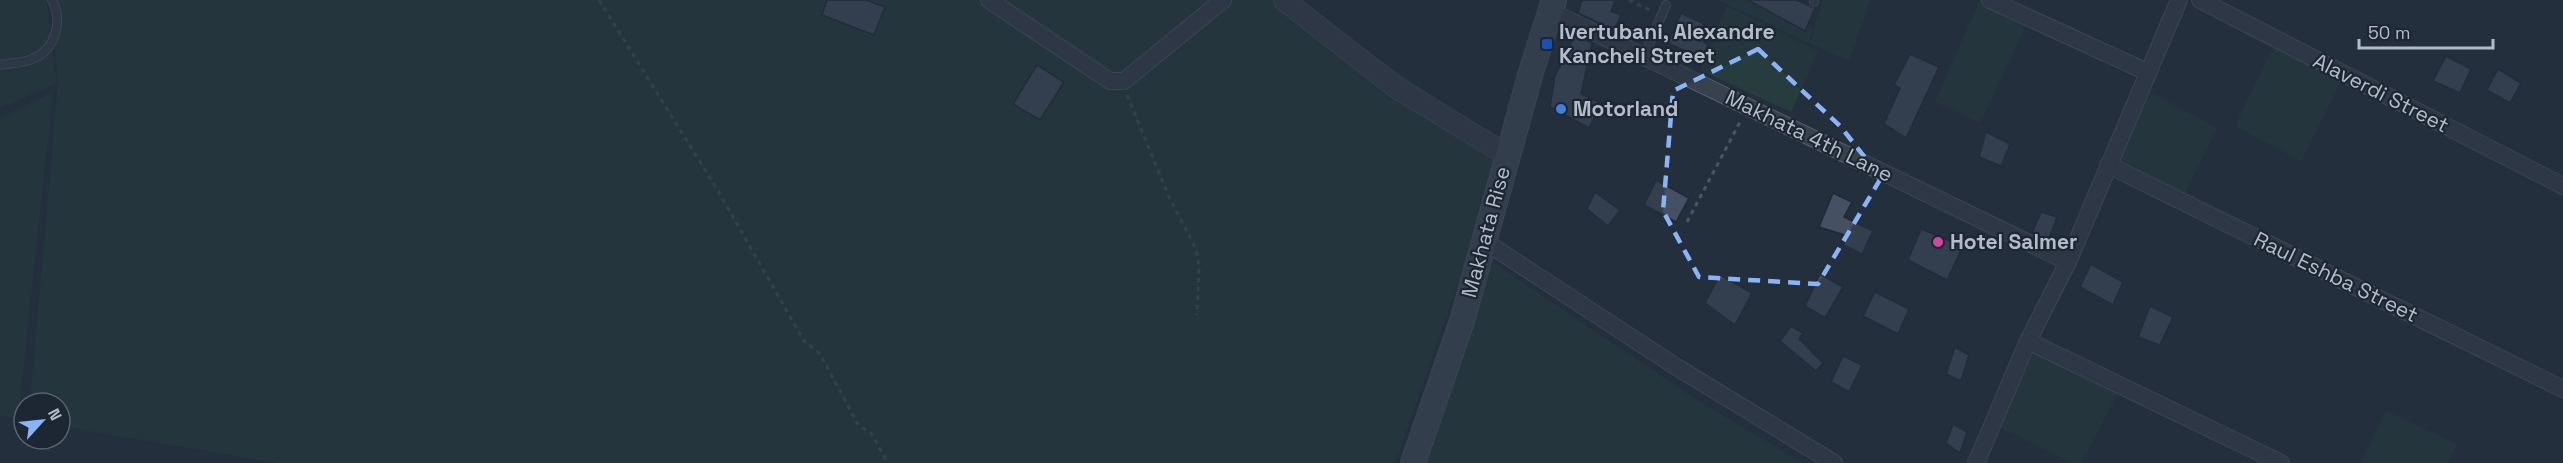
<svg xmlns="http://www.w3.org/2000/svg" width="2563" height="463" font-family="'Space Grotesk',sans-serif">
<rect width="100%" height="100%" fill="#242f3e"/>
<g fill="#263c3f">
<polygon points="0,0 47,0 51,45 57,83 0,108"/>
<polygon points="51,0 1294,0 1506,147 1395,463 277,463 60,426 60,403 30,403 58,83"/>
<polygon points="1719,0 1750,0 1813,30 1808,43"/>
<polygon points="1823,0 1870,0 1849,61 1810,43"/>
<polygon points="1980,0 1986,0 2029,19 1980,123 1935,102"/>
<polygon points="1727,6 1818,51 1791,112 1700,70"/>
<polygon points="2275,43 2342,79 2301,161 2235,126"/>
<polygon points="2144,89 2217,128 2184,195 2114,161"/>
<polygon points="53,92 18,419 0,415 0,118"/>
<polygon points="1486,258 1695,399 1802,463 1422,463"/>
<polygon points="2034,351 2119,391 2081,463 2073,463 2000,427"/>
<polygon points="2386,411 2457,444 2448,463 2361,463"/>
</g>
<g fill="#455162" stroke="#1f2835" stroke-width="1.5">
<polygon points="827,0 866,0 885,7 874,35 822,15"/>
<polygon points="1582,0 1615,0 1611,11 1621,15 1614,30 1578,13"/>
<polygon points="1748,0 1796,0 1815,8 1805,31"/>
<polygon points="1681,13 1704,24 1697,40 1708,44 1702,59 1668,43"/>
<polygon points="1575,35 1592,43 1581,94 1601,103 1589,128 1550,107 1555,76"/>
<polygon points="1910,54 1939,67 1906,138 1884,124 1900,88 1894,85"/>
<polygon points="2446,56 2471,69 2460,93 2433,81"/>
<polygon points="1037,65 1064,82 1040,120 1013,104"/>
<polygon points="2498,69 2521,83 2510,103 2487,90"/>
<polygon points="1986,132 2010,144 2001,166 1979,157"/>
<polygon points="1656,180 1689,198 1676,222 1644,205"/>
<polygon points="1595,192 1620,210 1608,226 1587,209"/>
<polygon points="1833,193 1852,202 1844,217 1873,231 1862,254 1843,245 1848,236 1819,227"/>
<polygon points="2041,212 2057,217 2048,241 2032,233"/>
<polygon points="1921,229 1963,246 1947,280 1908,260"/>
<polygon points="2091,264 2123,282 2113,305 2080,287"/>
<polygon points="1820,274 1843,287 1825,318 1805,306"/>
<polygon points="1720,275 1752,293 1735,325 1705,303"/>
<polygon points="1875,292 1909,309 1898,334 1863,316"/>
<polygon points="2150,306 2173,317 2160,345 2138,337"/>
<polygon points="1791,326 1803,333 1799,339 1823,363 1816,371 1780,341"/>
<polygon points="1955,347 1969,355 1961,381 1946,374"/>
<polygon points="1843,356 1862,365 1849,392 1831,382"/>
<polygon points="1953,424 1967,432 1960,453 1946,443"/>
</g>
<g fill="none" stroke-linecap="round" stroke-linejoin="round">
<g stroke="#565f6c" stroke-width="10">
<g id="service">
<polyline points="1814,2 1814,0"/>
<polyline points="1644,56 1666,5"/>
<path d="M0,65C10,63 23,63 32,59C56,50 63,21 52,0"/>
</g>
</g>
<g stroke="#565f6c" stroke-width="18">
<g id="minor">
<polyline points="989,0 1110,81 1124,81 1223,0"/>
<polyline points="1990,0 2147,72"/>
<polyline points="2200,0 2563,186"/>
<polyline points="1550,11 2068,262"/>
<polyline points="2108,165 2563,389"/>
<polyline points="1484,241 1675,366 1834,463"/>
<polyline points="2028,341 2281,463"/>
<polyline points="1976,463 2028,341 2068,262 2179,0"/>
</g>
</g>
<g stroke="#565f6c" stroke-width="22">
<polyline id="tertiary" points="1284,0 1397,88 1507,155"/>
</g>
<g stroke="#565f6c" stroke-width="26">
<polyline id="secondary" points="1413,463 1462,321 1532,69 1554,0"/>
</g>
<g stroke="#44595c" stroke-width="3" stroke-dasharray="4.5 4.5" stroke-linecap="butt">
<polyline points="599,0 717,189 804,341 820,354 859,426 871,433 888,463"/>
<polyline points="1629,0 1652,11"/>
<polyline points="1702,42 1704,38"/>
<polyline points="1127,95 1169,197 1196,249 1199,267 1197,315"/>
<polyline points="1687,222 1740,122"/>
</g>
<use href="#service" stroke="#38414e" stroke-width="8"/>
<use href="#minor" stroke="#38414e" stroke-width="16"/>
<use href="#tertiary" stroke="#38414e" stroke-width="21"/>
<use href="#secondary" stroke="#465061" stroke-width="24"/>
</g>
<path d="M0 0H2563V463H0ZM1758,49L1841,127L1881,178L1818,284L1699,277L1663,211L1673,91Z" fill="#242f3e" fill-opacity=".55" fill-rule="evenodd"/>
<path fill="none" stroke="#8ab4f8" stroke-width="4.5" stroke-dasharray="12 8" stroke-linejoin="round" d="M1758,49L1841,127L1881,178L1818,284L1699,277L1663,211L1673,91Z"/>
<rect fill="#1a4fb4" stroke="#1d2633" stroke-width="2" x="1541" y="38" width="12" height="12" rx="3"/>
<circle fill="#3f7fe0" stroke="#1d2633" stroke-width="2" cx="1561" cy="109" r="6"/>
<circle fill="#d1479c" stroke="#1d2633" stroke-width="2" cx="1938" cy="242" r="6"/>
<g text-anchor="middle" stroke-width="4.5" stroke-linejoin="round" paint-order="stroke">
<g font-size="21" font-weight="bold" fill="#b4bcc9" stroke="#1d2633" text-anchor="start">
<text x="1559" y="39">Ivertubani, Alexandre<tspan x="1559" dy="24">Kancheli Street</tspan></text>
<text x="1573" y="116">Motorland</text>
<text x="1950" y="249">Hotel Salmer</text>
</g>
<g font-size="21" fill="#b4bcc9" stroke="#1d2633">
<text transform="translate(2381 93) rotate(27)" y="7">Alaverdi Street</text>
<text transform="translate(1809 136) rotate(26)" y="7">Makhata 4th Lane</text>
<text transform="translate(1486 232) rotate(-75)" y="7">Makhata Rise</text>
<text transform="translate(2336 277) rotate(26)" y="7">Raul Eshba Street</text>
</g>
</g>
<g transform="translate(42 421) rotate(63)"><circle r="28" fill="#1d2633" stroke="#59626f" stroke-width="1.5"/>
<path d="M0-4.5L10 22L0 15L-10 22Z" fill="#8ab4f8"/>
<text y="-9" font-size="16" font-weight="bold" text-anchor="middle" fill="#b4bcc9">N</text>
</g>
<path d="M2359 39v9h134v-9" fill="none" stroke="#b4bcc9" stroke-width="3"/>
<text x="2368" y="39" font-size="18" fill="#b4bcc9" stroke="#1d2633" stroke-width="4.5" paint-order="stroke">50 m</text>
</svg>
